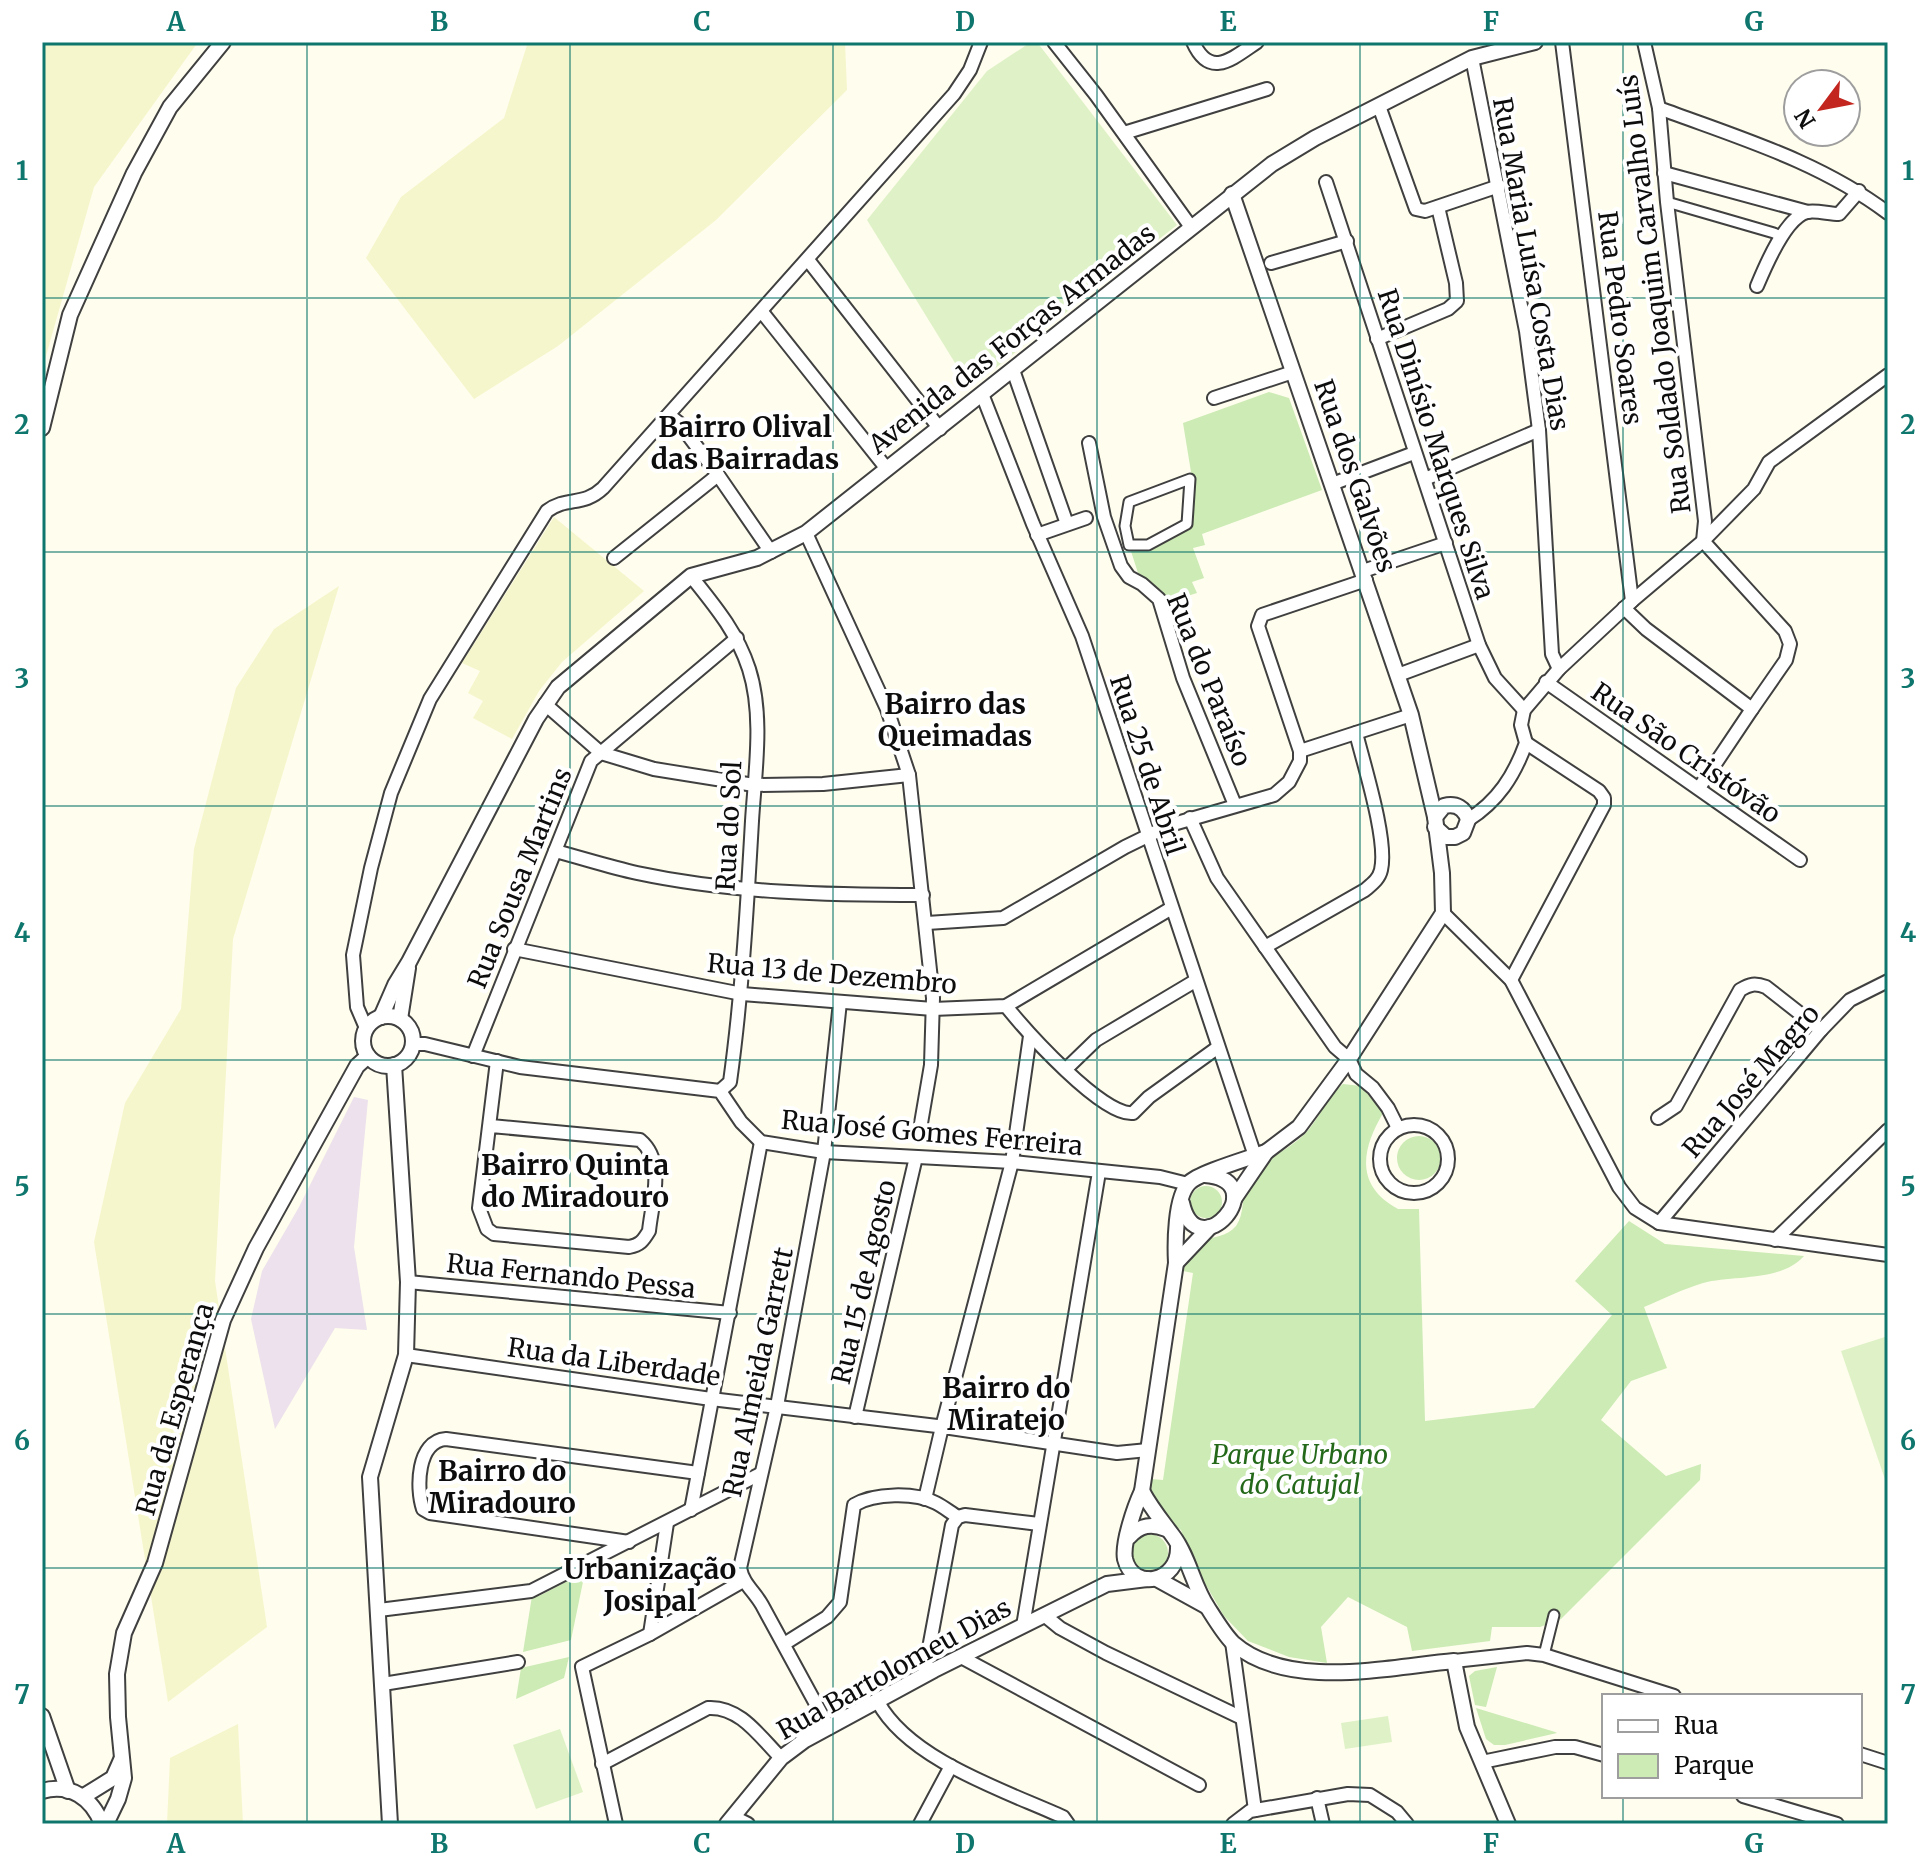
<svg xmlns="http://www.w3.org/2000/svg" width="1930" height="1866" font-family="Merriweather,serif">
<rect width="100%" height="100%" fill="#fffded"/>
<polygon fill="#ece1ec" points="354,1097 368,1100 354,1247 367,1330 335,1328 275,1429 251,1319 262,1271 299,1207"/>
<g fill="#f6f6cc">
<polygon points="42,42 198,42 94,187 42,370"/>
<polygon points="528,42 845,42 847,90 716,220 558,346 474,399 366,258 401,197 504,118"/>
<polygon points="554,517 644,591 562,662 539,691 512,739 473,718 483,701 468,693 480,671 462,663"/>
<polygon points="339,586 233,939 215,1281 267,1627 168,1702 94,1242 125,1103 181,1009 194,849 236,688 274,629"/>
<polygon points="238,1724 243,1824 167,1824 170,1758"/>
</g>
<g fill="#ccebb5">
<polygon points="1269,392 1289,398 1322,490 1202,534 1205,545 1193,548 1204,578 1192,582 1197,593 1168,602 1162,591 1138,573 1129,545 1142,546 1187,523 1192,478 1183,423"/>
<path d="M1343,1084L1361,1086L1383,1113C1362,1149 1354,1185 1398,1209H1419L1425,1421L1534,1408L1612,1315L1575,1281L1629,1221L1665,1244L1804,1256C1781,1282 1733,1275 1703,1283C1683,1289 1663,1299 1644,1307L1667,1368L1631,1381L1601,1420L1666,1476L1701,1464L1700,1480L1561,1619L1540,1627H1492L1490,1641L1412,1651L1407,1627L1348,1597L1321,1627L1327,1663L1289,1657L1248,1641L1224,1616L1192,1561L1181,1530L1162,1515L1151,1494V1479L1163,1480L1193,1273L1183,1271C1187,1260 1192,1247 1203,1241C1214,1236 1227,1237 1236,1226C1245,1213 1241,1198 1247,1185C1263,1155 1291,1152 1310,1128C1321,1114 1329,1095 1343,1084Z"/>
<circle cx="1419" cy="1158" r="22"/>
<circle cx="1206" cy="1202" r="16"/>
<circle cx="1149" cy="1553" r="19"/>
<polygon points="585,1572 571,1640 523,1652 532,1596 539,1596"/>
<polygon points="569,1657 564,1678 516,1699 521,1668"/>
<polygon points="1497,1667 1486,1707 1475,1705 1469,1676 1475,1671"/>
<polygon points="1476,1708 1555,1732 1557,1733 1505,1745 1494,1745 1486,1739"/>
</g>
<g fill="#dff2c7">
<polygon points="1031,42 1037,42 1177,225 979,381 968,384 867,220 987,71"/>
<polygon points="1888,1336 1888,1488 1841,1351"/>
<polygon points="1388,1716 1392,1742 1345,1749 1341,1723"/>
<polygon points="560,1729 583,1792 536,1809 513,1745"/>
</g>
<g fill="none" stroke-linecap="round" stroke-linejoin="round">
<g stroke="#404040" stroke-width="13">
<g id="pedestrian">
<polyline points="1667,202 1774,233 1782,237"/>
<polygon points="1190,479 1187,524 1148,545 1129,545 1125,526 1129,502"/>
<polyline points="1544,1655 1554,1615"/>
</g>
</g>
<g stroke="#404040" stroke-width="16">
<g id="minor">
<polyline points="1054,42 1096,95 1191,227"/>
<path d="M1193,42C1210,80 1233,58 1257,42"/>
<polyline points="1562,42 1632,601"/>
<polyline points="1644,42 1659,108 1667,202 1705,521 1703,541 1785,631 1790,644 1786,660 1752,709"/>
<polyline points="1472,58 1526,331 1539,430 1552,654 1559,669"/>
<polyline points="1379,106 1416,209 1425,211 1499,186"/>
<path d="M1659,108C1739,138 1819,161 1888,213"/>
<polyline points="1124,133 1267,89"/>
<polyline points="1664,173 1808,212"/>
<polyline points="1326,182 1479,645 1495,678 1524,710"/>
<polyline points="808,260 940,429"/>
<polyline points="1271,263 1347,241"/>
<path d="M1757,286C1765,267 1785,218 1807,212C1816,210 1829,214 1839,214L1859,191"/>
<polyline points="762,312 887,469"/>
<polyline points="1377,339 1448,309 1457,301 1456,283 1438,207"/>
<polyline points="1013,370 1067,524"/>
<polyline points="982,394 1033,524 1082,636 1255,1156"/>
<polyline points="1214,398 1293,372"/>
<polyline points="670,416 679,423 718,475 771,552"/>
<polyline points="1089,443 1104,517 1121,566 1129,577 1142,584 1159,599 1183,678 1235,805"/>
<polyline points="1425,479 1539,430"/>
<polyline points="1332,484 1414,453"/>
<polyline points="806,533 887,709 909,775 933,998 931,1065 919,1135"/>
<polyline points="1037,535 1086,518"/>
<polyline points="614,558 718,475"/>
<polyline points="1363,571 1446,543"/>
<path d="M691,576C715,606 737,632 749,669C764,716 755,772 752,821C747,909 742,995 730,1082L720,1091"/>
<polyline points="1624,608 1646,629 1752,709 1699,788"/>
<polyline points="1398,675 1479,645"/>
<polyline points="1546,682 1800,860"/>
<polyline points="545,704 601,753 654,769 754,785 823,784 909,775"/>
<polyline points="1300,751 1258,626 1262,615 1366,580"/>
<polyline points="1190,818 1217,878 1335,1047 1349,1059 1356,1074 1373,1088 1388,1108 1398,1128"/>
<path d="M1468,820C1498,801 1514,776 1526,743L1521,725L1524,710L1559,669L1632,601L1703,541L1754,489L1769,462L1888,375"/>
<path d="M555,851C582,858 610,867 637,873C731,893 828,895 923,895"/>
<polyline points="1443,913 1511,980 1619,1187 1635,1208 1659,1223 1888,1255"/>
<polyline points="927,923 1003,918 1125,847 1170,825 1274,795 1289,782 1300,761 1300,751 1411,715"/>
<path d="M1265,947L1365,890C1372,884 1379,879 1381,870C1388,841 1364,765 1356,733"/>
<polyline points="514,949 742,994 933,1009 1006,1006 1170,909"/>
<polyline points="1511,980 1604,805 1604,798 1599,791 1526,743"/>
<path d="M1006,1006C1026,1031 1103,1117 1133,1113L1149,1097L1217,1048"/>
<path d="M366,1028L357,1007L353,955L371,868L391,793L430,699L547,511C567,496 583,507 603,488L954,94L970,70L981,42"/>
<polyline points="412,1044 425,1044 520,1067 720,1091 741,1122 761,1142 824,1152 1012,1162 1160,1177 1188,1184"/>
<polyline points="473,1056 591,761 737,638"/>
<polyline points="1066,1069 1096,1040 1195,981"/>
<path d="M1658,1118L1676,1106L1740,990C1750,984 1755,983 1766,987L1821,1030"/>
<circle cx="1414" cy="1159" r="34"/>
<path d="M491,1126L640,1140C666,1162 652,1201 649,1231C643,1241 640,1245 629,1247L494,1234L487,1229L479,1208L497,1061"/>
<polyline points="1659,1223 1821,1030 1850,1000 1888,981"/>
<polyline points="1775,1240 1888,1130"/>
<polyline points="408,1282 730,1313"/>
<polyline points="406,1355 711,1399 937,1426 1117,1453 1148,1450"/>
<polyline points="855,1417 916,1157"/>
<polyline points="925,1499 942,1427 1012,1162 1030,1036"/>
<polyline points="691,1510 761,1142"/>
<path d="M629,1542L430,1513L423,1509C416,1488 417,1441 446,1439L698,1473"/>
<polyline points="379,1610 531,1591 760,1474"/>
<polyline points="1044,1615 1060,1628 1106,1653 1242,1718"/>
<polyline points="1023,1626 1099,1172"/>
<polyline points="650,1634 667,1523"/>
<polyline points="1232,1642 1255,1810"/>
<path d="M784,1644L827,1617L840,1602L854,1505C874,1493 915,1492 936,1503C944,1507 951,1513 958,1517"/>
<polyline points="961,1657 1199,1785"/>
<polyline points="1454,1661 1527,1653 1544,1655 1674,1696"/>
<polyline points="924,1675 952,1525 958,1517 965,1515 1039,1524"/>
<polyline points="383,1684 518,1662"/>
<path d="M878,1702C909,1760 1006,1791 1063,1817L1068,1824"/>
<path d="M829,1728L762,1605C754,1591 743,1584 740,1568L777,1406L824,1152L840,1002"/>
<polyline points="1860,1754 1888,1763"/>
<polyline points="1482,1762 1555,1747 1575,1747 1604,1755"/>
<path d="M602,1764L708,1708C740,1706 760,1737 781,1758"/>
<polyline points="1743,1796 1837,1824"/>
<polyline points="1317,1798 1323,1824"/>
<polyline points="734,1817 748,1824"/>
<polyline points="616,1824 582,1667 650,1634 743,1581"/>
<polyline points="920,1824 951,1766"/>
<polyline points="1233,1824 1250,1811 1348,1794 1370,1795 1397,1812 1407,1824"/>
</g>
</g>
<g stroke="#404040" stroke-width="18">
<g id="tertiary">
<polyline points="1232,194 1411,715 1435,817 1442,873 1443,913 1349,1059 1299,1127 1266,1152 1234,1199"/>
<polyline points="42,428 70,315 134,173 170,107 223,42"/>
<path d="M1435,817L1444,806C1456,803 1465,808 1468,820L1463,833L1455,837H1446L1435,827"/>
<circle cx="388" cy="1041" r="25"/>
<polyline points="381,1017 395,985 409,962 536,719 558,687 691,576 757,558 806,533 1272,164 1315,138 1472,58 1535,42"/>
<polyline points="400,1019 408,968"/>
<path d="M1182,1203C1197,1270 1276,1181 1205,1175"/>
<polyline points="1176,1263 1210,1227"/>
<path d="M1142,1491C1151,1508 1162,1521 1173,1536C1189,1557 1193,1586 1208,1608C1215,1619 1224,1634 1233,1643C1288,1691 1388,1667 1454,1661L1467,1727L1508,1824"/>
<path d="M1129,1537C1140,1525 1151,1523 1166,1529"/>
<path d="M1178,1547C1179,1582 1133,1592 1125,1559C1122,1543 1135,1506 1142,1491L1176,1263C1175,1244 1175,1197 1189,1183C1198,1173 1250,1158 1266,1152"/>
<polyline points="1157,1579 1206,1606"/>
<polyline points="42,1716 68,1791"/>
<path d="M42,1791C70,1783 92,1798 102,1824"/>
<polyline points="84,1796 113,1778 121,1760"/>
<polyline points="106,1824 118,1799 124,1778 118,1717 117,1674 124,1633 155,1563 223,1320 256,1248 357,1066 368,1056"/>
<polyline points="390,1824 370,1477 406,1355 408,1282 394,1065"/>
<polyline points="727,1824 781,1758 805,1740 934,1670 1107,1584 1147,1579"/>
</g>
</g>
<use href="#pedestrian" stroke="#fff" stroke-width="9"/>
<use href="#minor" stroke="#fff" stroke-width="12"/>
<use href="#tertiary" stroke="#fff" stroke-width="14"/>
</g>
<path fill="none" stroke="#0f766e" stroke-width="2" stroke-opacity="0.55" d="M307,42V1824M570,42V1824M833,42V1824M1097,42V1824M1360,42V1824M1623,42V1696M42,298H1888M42,552H1888M42,806H1888M42,1060H1888M42,1314H1888M42,1568H1888M1623,1796V1824"/>
<g text-anchor="middle" stroke-width="8" stroke-linejoin="round" paint-order="stroke">
<g font-size="26" fill="#0d0d0d" stroke="#fff">
<text transform="translate(1531 264) rotate(80)" y="9">Rua Maria Luísa Costa Dias</text>
<text transform="translate(1655 294) rotate(-97)" y="9">Rua Soldado Joaquim Carvalho Luís</text>
<text transform="translate(1620 318) rotate(83)" y="9">Rua Pedro Soares</text>
<text transform="translate(1012 339) rotate(-38)" y="9">Avenida das Forças Armadas</text>
<text transform="translate(1436 444) rotate(72)" y="9">Rua Dinísio Marques Silva</text>
<text transform="translate(1355 476) rotate(71)" y="9">Rua dos Galvões</text>
<text transform="translate(1209 680) rotate(68)" y="9">Rua do Paraíso</text>
<text transform="translate(1686 753) rotate(35)" y="9">Rua São Cristóvão</text>
<text transform="translate(1147 765) rotate(72)" y="9">Rua 25 de Abril</text>
<text transform="translate(729 826) rotate(-87)" y="9">Rua do Sol</text>
<text transform="translate(520 878) rotate(-68)" y="9">Rua Sousa Martins</text>
<text transform="translate(832 974) rotate(5)" y="9">Rua 13 de Dezembro</text>
<text transform="translate(1751 1081) rotate(-49)" y="9">Rua José Magro</text>
<text transform="translate(932 1133) rotate(5)" y="9">Rua José Gomes Ferreira</text>
<text transform="translate(571 1276) rotate(6)" y="9">Rua Fernando Pessa</text>
<text transform="translate(864 1282) rotate(-77)" y="9">Rua 15 de Agosto</text>
<text transform="translate(614 1362) rotate(8)" y="9">Rua da Liberdade</text>
<text transform="translate(758 1372) rotate(-78)" y="9">Rua Almeida Garrett</text>
<text transform="translate(175 1409) rotate(-74)" y="9">Rua da Esperança</text>
<text transform="translate(894 1669) rotate(-29)" y="9">Rua Bartolomeu Dias</text>
</g>
<g font-size="26" font-style="italic" fill="#24681a" stroke="#fff">
<text x="1300" y="1464">Parque Urbano<tspan x="1300" dy="30">do Catujal</tspan></text>
</g>
<g font-size="28" font-weight="bold" fill="#0d0d0d" stroke="#fff">
<text x="745" y="437">Bairro Olival<tspan x="745" dy="32">das Bairradas</tspan></text>
<text x="955" y="714">Bairro das<tspan x="955" dy="32">Queimadas</tspan></text>
<text x="575" y="1175">Bairro Quinta<tspan x="575" dy="32">do Miradouro</tspan></text>
<text x="1006" y="1398">Bairro do<tspan x="1006" dy="32">Miratejo</tspan></text>
<text x="502" y="1481">Bairro do<tspan x="502" dy="32">Miradouro</tspan></text>
<text x="650" y="1579">Urbanização<tspan x="650" dy="32">Josipal</tspan></text>
</g>
</g>
<rect width="1930" height="1866" fill="none" stroke="#ffffff" stroke-width="88"/>
<rect x="1602" y="1694" width="260" height="104" fill="#ffffff" stroke="#9e9e9e" stroke-width="2"/>
<rect x="1618" y="1720" width="40" height="12" fill="#ffffff" stroke="#9e9e9e" stroke-width="2"/>
<text x="1674" y="1734" font-size="24" fill="#0d0d0d">Rua</text>
<rect x="1618" y="1754" width="40" height="24" fill="#ccebb5" stroke="#9e9e9e" stroke-width="2"/>
<text x="1674" y="1774" font-size="24" fill="#0d0d0d">Parque</text>
<g transform="translate(1822 108) rotate(238)"><circle r="38" fill="#ffffff" stroke="#9e9e9e" stroke-width="2"/>
<path d="M0-6L14 30L0 20L-14 30Z" fill="#c3261f"/>
<text y="-12" font-size="22" font-weight="bold" text-anchor="middle" fill="#0d0d0d">N</text>
</g>
<rect x="44" y="44" width="1842" height="1778" fill="none" stroke="#0f766e" stroke-width="3"/>
<g font-size="26" text-anchor="middle" font-weight="bold" fill="#0f766e">
<text x="176" y="31">A</text>
<text x="439" y="31">B</text>
<text x="702" y="31">C</text>
<text x="965" y="31">D</text>
<text x="1228" y="31">E</text>
<text x="1491" y="31">F</text>
<text x="1754" y="31">G</text>
<text x="22" y="180">1</text>
<text x="1908" y="180">1</text>
<text x="22" y="434">2</text>
<text x="1908" y="434">2</text>
<text x="22" y="688">3</text>
<text x="1908" y="688">3</text>
<text x="22" y="942">4</text>
<text x="1908" y="942">4</text>
<text x="22" y="1196">5</text>
<text x="1908" y="1196">5</text>
<text x="22" y="1450">6</text>
<text x="1908" y="1450">6</text>
<text x="22" y="1704">7</text>
<text x="1908" y="1704">7</text>
<text x="176" y="1853">A</text>
<text x="439" y="1853">B</text>
<text x="702" y="1853">C</text>
<text x="965" y="1853">D</text>
<text x="1228" y="1853">E</text>
<text x="1491" y="1853">F</text>
<text x="1754" y="1853">G</text>
</g>
</svg>
